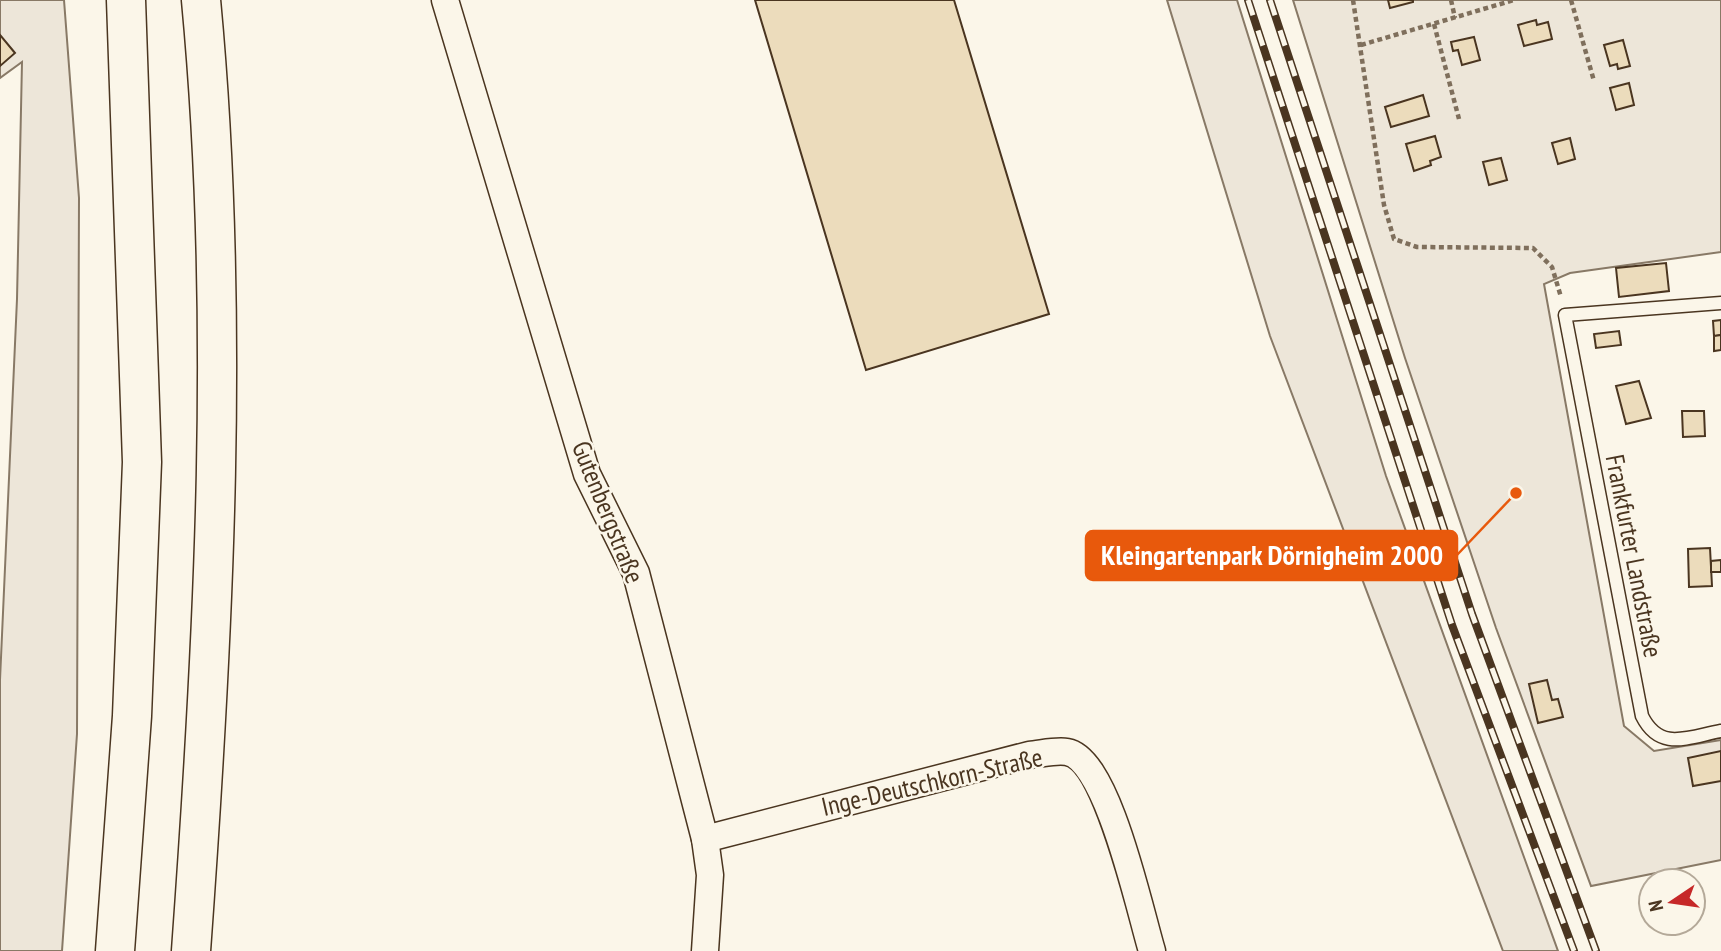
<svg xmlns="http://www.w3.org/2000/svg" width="1721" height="951" font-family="'PT Sans Narrow',sans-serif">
<rect width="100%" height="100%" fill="#fbf6e9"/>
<g fill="#ede6d9" stroke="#887966" stroke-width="2">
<polygon points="0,0 64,0 79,198 77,734 62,951 0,951 0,680 17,299 22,62 0,78"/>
<polygon points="1167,0 1237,0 1386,476 1558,951 1503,951 1270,336"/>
<polygon points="1293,0 1721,0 1721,252 1570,273 1544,284 1624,726 1654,751 1721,740 1721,860 1591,886 1496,628 1405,358"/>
</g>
<g fill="#ecdcbc" stroke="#4a3520" stroke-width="2">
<polygon points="755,0 954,0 1049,314 866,370"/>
<polygon points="1388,0 1413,0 1413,2 1390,8"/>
<polygon points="1536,20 1537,25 1548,22 1552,39 1524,46 1518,25"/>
<polygon points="0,35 15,53 0,66"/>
<polygon points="1474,37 1480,60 1462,65 1458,50 1453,51 1451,42"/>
<polygon points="1623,40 1630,66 1618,69 1617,64 1610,66 1604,45"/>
<polygon points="1629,83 1634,105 1616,110 1610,88"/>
<polygon points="1423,95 1429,116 1391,127 1385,107"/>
<polygon points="1435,136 1441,157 1430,161 1431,165 1414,171 1406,144"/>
<polygon points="1570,138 1575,159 1558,164 1552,143"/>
<polygon points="1501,158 1507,180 1489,185 1483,162"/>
<polygon points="1666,263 1669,291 1619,297 1616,268"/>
<polygon points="1721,320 1721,335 1714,336 1713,321"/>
<polygon points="1619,331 1621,345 1596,348 1594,334"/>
<polygon points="1721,335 1721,350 1714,351 1714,336"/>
<polygon points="1639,381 1651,418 1626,424 1616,386"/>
<polygon points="1682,411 1704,411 1705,436 1683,437"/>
<polygon points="1710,548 1712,586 1689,587 1688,549"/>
<polygon points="1721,560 1721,572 1711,572 1711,561"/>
<polygon points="1547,680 1552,700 1558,699 1563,717 1538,723 1529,684"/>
<polygon points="1721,751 1721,781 1693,786 1688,758"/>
</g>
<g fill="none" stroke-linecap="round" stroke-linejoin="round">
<g stroke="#4a3520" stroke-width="15">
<path id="service" d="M1721,303L1565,315L1642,716C1660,752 1688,737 1721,731"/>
</g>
<g stroke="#4a3520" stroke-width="29">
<g id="minor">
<polyline points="445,0 587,474 636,573 705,839 710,875 705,951"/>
<path d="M705,839L1029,755C1041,754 1056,750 1067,752C1108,759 1140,912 1152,951"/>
</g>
</g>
<g stroke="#4a3520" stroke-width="41">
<g id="motorway">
<polyline points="115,951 132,716 142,462 126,0"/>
<path d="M191,951C214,635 231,316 201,0"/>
</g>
</g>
<g stroke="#7f6f5c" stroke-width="4.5" stroke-dasharray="5 3.5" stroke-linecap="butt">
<polyline points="1353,0 1384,205 1394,239 1417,247 1533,248 1552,267 1561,297"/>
<polyline points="1451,0 1455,18"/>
<polyline points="1571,0 1594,81"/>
<polyline points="1434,24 1459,119"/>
<polyline points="1361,45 1514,0"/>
</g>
<use href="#service" stroke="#fbf6e9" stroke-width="12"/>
<use href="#minor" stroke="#fbf6e9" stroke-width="26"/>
<use href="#motorway" stroke="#fbf6e9" stroke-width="38"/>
<g stroke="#4a3520" stroke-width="8">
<g id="rail">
<polyline points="1248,0 1452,625 1574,951"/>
<polyline points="1270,0 1472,614 1596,951"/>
</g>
</g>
<use href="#rail" stroke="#fbf6e9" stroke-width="5" stroke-dasharray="16" stroke-linecap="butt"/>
</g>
<g text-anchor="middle" stroke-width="5" stroke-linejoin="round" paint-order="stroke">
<g font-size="26" fill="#4a3520" stroke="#fbf6e9">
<text transform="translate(608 512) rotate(68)" y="9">Gutenbergstraße</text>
<text transform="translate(1634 556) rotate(79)" y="9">Frankfurter Landstraße</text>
<text transform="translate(932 782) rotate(-13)" y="9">Inge-Deutschkorn-Straße</text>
</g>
</g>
<path fill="none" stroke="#e8590c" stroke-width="2.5" d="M1516 493L1457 555"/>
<circle fill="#e8590c" stroke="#fbf6e9" stroke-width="2.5" cx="1516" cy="493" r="7"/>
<rect fill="#e8590c" stroke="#e8590c" stroke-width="2.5" x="1086" y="531" width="371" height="49" rx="7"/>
<g font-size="28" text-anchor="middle" font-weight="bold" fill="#fff">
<text x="1272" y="565">Kleingartenpark Dörnigheim 2000</text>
</g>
<g transform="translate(1672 902) rotate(257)"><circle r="33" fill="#fbf6e9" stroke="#b4a999" stroke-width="2"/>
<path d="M0-5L12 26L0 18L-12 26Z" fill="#c62828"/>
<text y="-10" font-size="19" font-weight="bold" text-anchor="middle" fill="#4a3520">N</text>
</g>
</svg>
